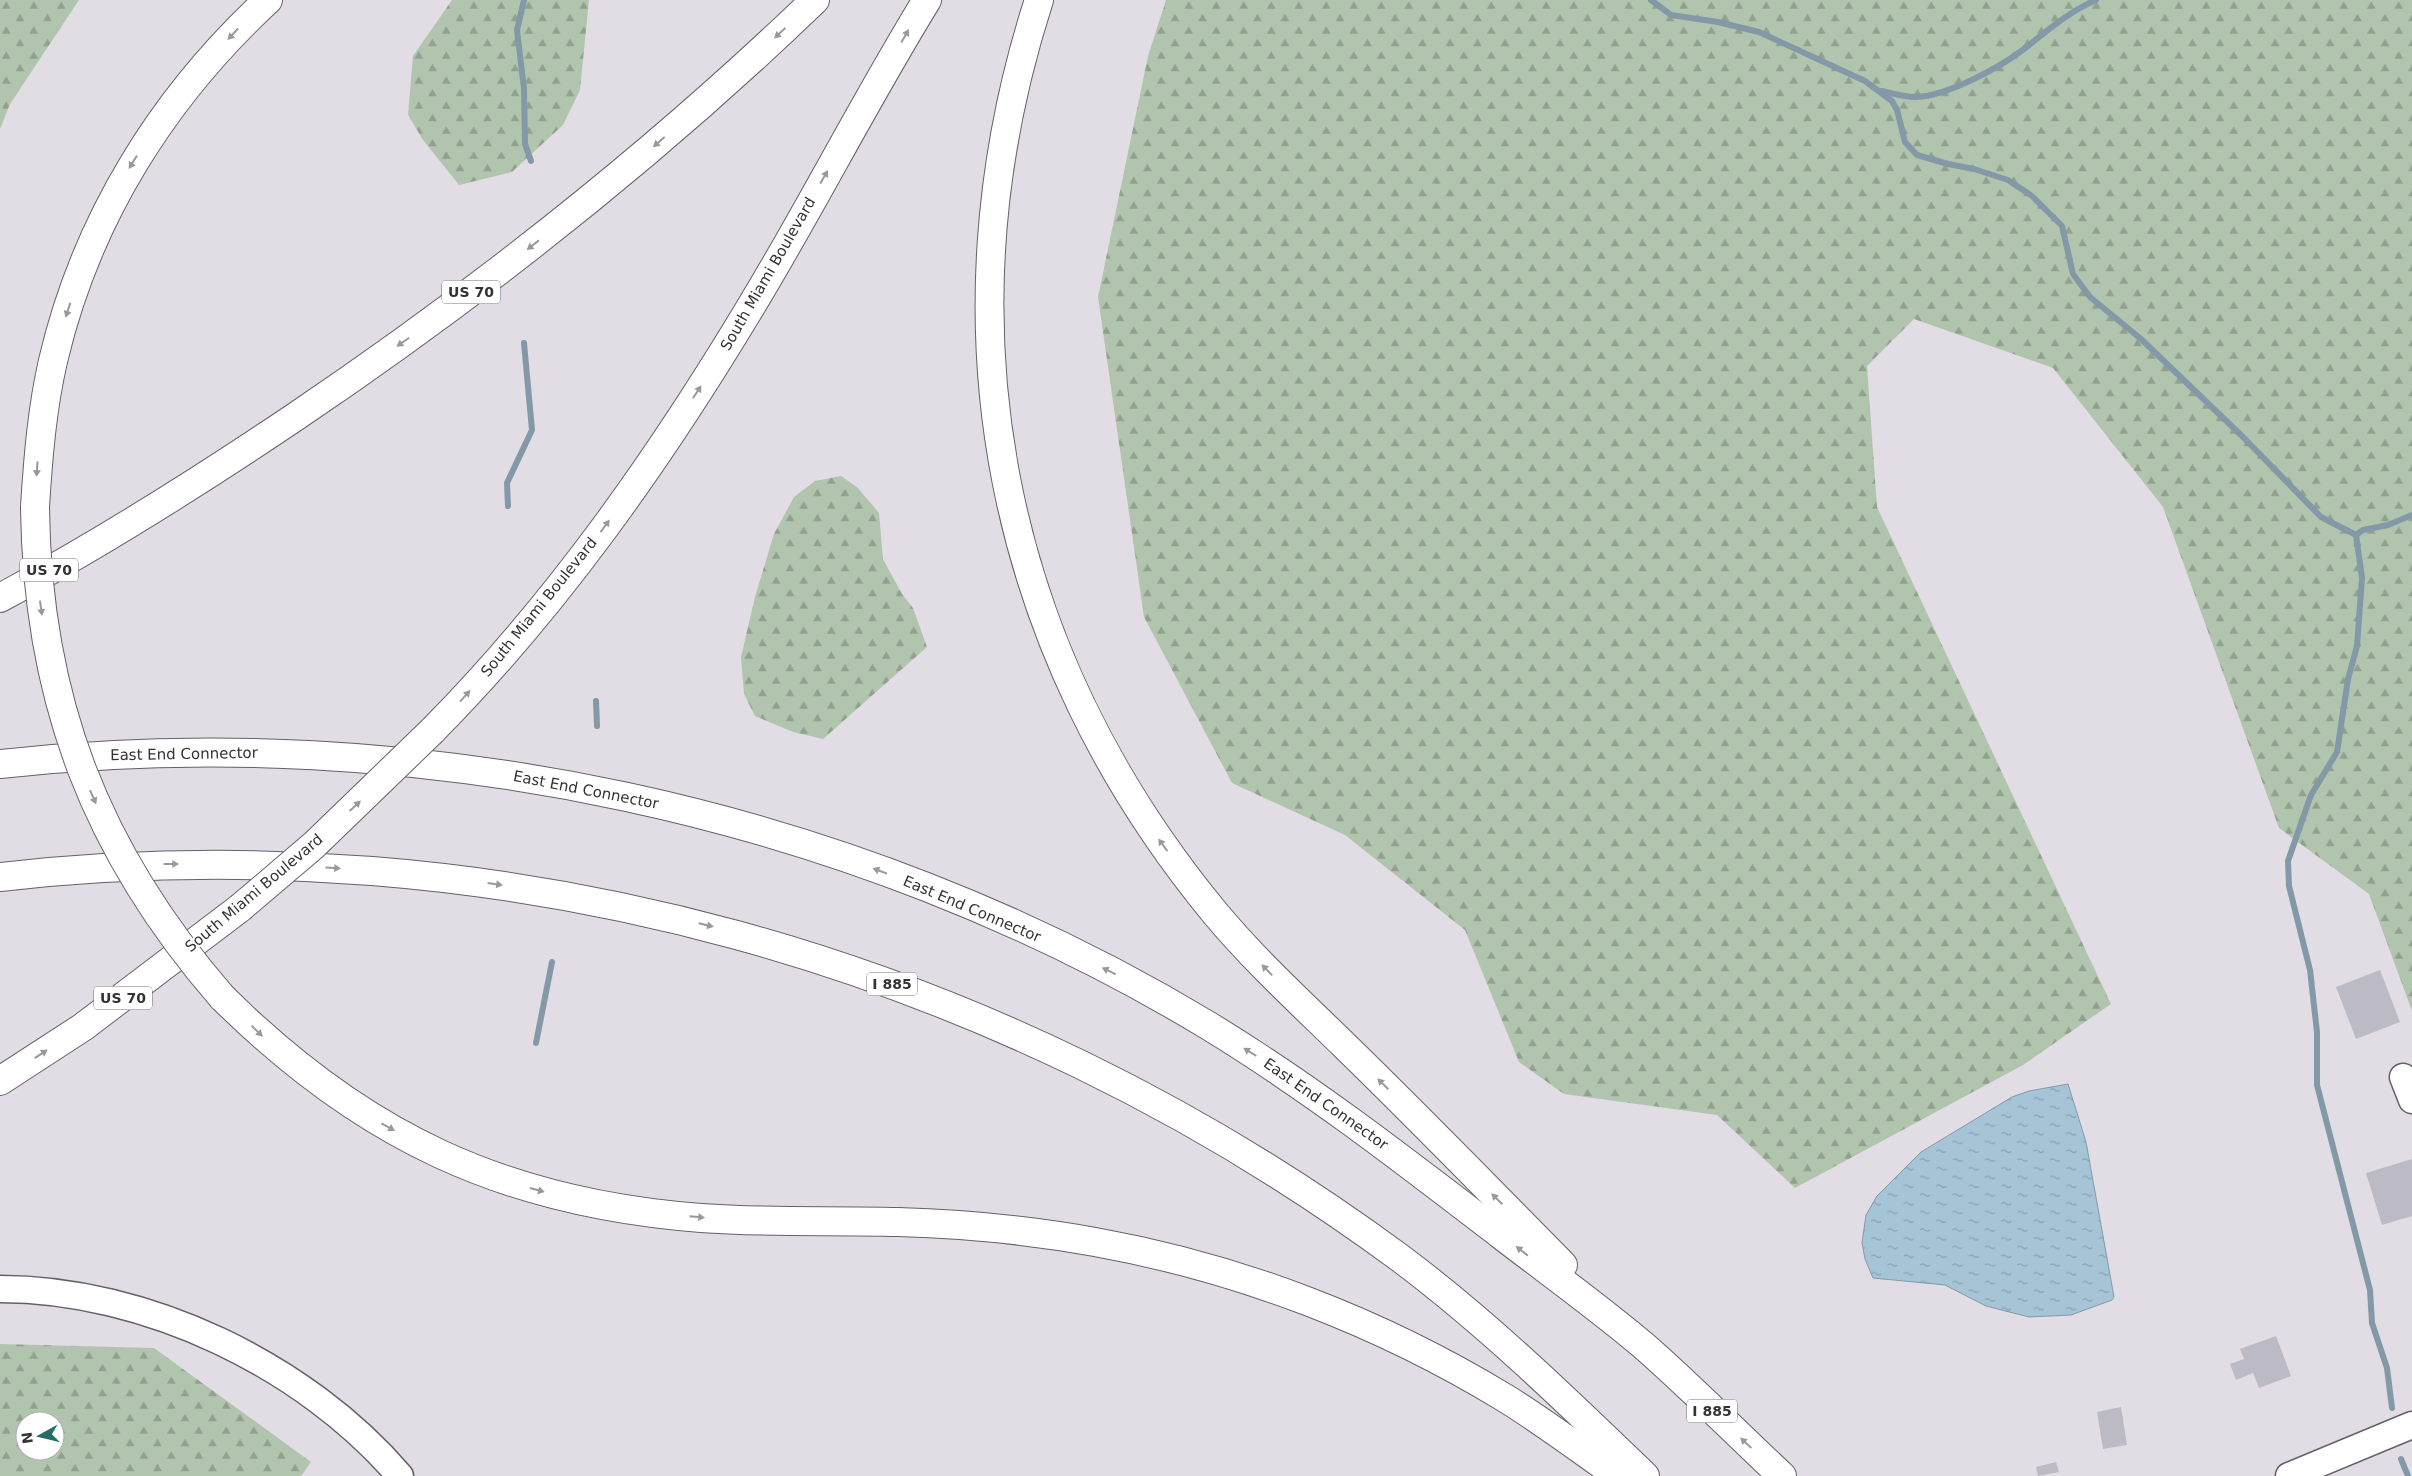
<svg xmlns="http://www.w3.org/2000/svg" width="2412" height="1476" font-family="'DejaVu Sans',sans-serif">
<defs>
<pattern id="forest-firs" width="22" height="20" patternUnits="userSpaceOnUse" patternTransform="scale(1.25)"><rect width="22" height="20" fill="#b1c5ae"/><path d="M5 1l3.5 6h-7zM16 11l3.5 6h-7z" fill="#91a18e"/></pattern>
<pattern id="water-ripples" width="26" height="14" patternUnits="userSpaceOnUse" patternTransform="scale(1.25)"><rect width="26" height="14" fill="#a5c5d7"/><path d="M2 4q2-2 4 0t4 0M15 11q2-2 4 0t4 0" fill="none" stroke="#87a1af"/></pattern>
</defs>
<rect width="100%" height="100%" fill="#e2dce5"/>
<g fill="url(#forest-firs)" fill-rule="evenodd">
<polygon points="0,0 79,0 10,104 0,129"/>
<polygon points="452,0 589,0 580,90 563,125 512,172 459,185 423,140 408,115 413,56"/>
<polygon points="1166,0 2412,0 2412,1011 2369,894 2279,828 2163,507 2053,368 1914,319 1867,366 1877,507 2111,1004 2023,1065 1795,1188 1717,1115 1564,1094 1519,1062 1465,930 1345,835 1232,783 1144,617 1098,297 1148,56"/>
<polygon points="841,476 857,487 879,513 883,559 902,594 913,608 927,647 823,739 793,732 755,716 744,694 741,657 755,597 774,534 794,497 815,481"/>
<path d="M0,1344L154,1348L311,1462L301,1476H0ZM25,1421H55V1451H25Z"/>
</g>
<polygon fill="url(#water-ripples)" stroke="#8399a7" points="2068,1084 2086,1142 2114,1297 2112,1300 2071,1315 2029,1317 1986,1306 1945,1285 1873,1278 1865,1259 1862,1243 1866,1215 1877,1196 1921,1152 2012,1097 2029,1091"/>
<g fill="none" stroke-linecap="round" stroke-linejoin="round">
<g stroke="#8399a7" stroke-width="6">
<polyline points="524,0 517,30 524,89 525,144 531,161"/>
<polyline points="1651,0 1671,15 1718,22 1759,32 1865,81 1892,101 1897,110 1905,142 1917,155 1948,164 1974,169 2008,180 2032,196 2062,226 2073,274 2090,297 2141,339 2244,438 2321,517 2356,535"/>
<path d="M1882,91C1894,94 1904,97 1916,97C1947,96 1999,68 2024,49C2047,31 2068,12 2096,0"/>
<polyline points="508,506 507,483 532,430 524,343"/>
<polyline points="2356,535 2362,578 2357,646 2348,679 2337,752 2311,795 2288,861 2289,886 2310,970 2317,1032 2317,1085 2370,1290 2372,1323 2387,1368 2392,1408"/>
<polyline points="2356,535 2363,530 2388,525 2412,515"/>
<polyline points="596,701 597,726"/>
<polyline points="536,1043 552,962"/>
<polyline points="2401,1459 2408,1476"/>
</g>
</g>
<g fill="#bcbac4">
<polygon points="2380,970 2400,1022 2356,1039 2336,987"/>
<polygon points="2412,1159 2412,1216 2382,1225 2366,1173"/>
<polygon points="2276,1336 2291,1376 2259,1388 2253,1373 2236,1380 2230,1364 2244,1359 2240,1349"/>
<polygon points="2121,1407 2127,1445 2103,1449 2097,1412"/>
<polygon points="2056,1462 2059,1472 2038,1476 2036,1467"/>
</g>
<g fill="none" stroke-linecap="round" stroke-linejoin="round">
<g stroke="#656068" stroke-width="29">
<g id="minor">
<polyline points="2403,1077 2412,1100"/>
<path d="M0,1289C146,1289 305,1365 400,1476"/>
<polyline points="2289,1476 2412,1425"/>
</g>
</g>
<g stroke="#656068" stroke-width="30">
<g id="highway">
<path d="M1039,0C934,325 998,650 1215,913C1255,961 1300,1002 1344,1045C1418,1117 1490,1191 1563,1265"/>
<path d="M35,507C38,458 42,409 53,361C86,220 162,98 268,0"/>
<path d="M0,598C102,543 200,481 295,417C480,292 655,154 815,0"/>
<path d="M432,731C555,607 657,462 747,313C810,210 864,102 927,0"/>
<path d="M0,764C414,718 852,810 1209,1026C1312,1089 1406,1162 1501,1235C1549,1272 1598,1307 1644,1346C1691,1387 1736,1433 1782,1476"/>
<path d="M0,877C498,821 997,960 1400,1258C1488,1324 1566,1400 1645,1476"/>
<path d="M222,997C362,1136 504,1203 701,1218C766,1223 833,1220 898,1222C964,1224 1030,1230 1095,1242C1240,1268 1380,1322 1505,1398C1544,1422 1581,1450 1618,1476"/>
<polyline points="0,1081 83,1027 240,908"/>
</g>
</g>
<use href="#minor" stroke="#fff" stroke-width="26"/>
<use href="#highway" stroke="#fff" stroke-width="28"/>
<g stroke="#656068" stroke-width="30" stroke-linecap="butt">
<g id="highway-bridge">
<path d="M35,507C37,699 96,852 222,997"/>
<polyline points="240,908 314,845 432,731"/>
</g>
</g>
<use href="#highway-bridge" stroke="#fff" stroke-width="28"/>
</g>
<defs><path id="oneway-solid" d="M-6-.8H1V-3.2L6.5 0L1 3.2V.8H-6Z" transform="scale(1.25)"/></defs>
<g fill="#9a989a">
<use href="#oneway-solid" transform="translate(780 33) rotate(137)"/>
<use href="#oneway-solid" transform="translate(233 34) rotate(133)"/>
<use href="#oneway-solid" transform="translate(905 36) rotate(-60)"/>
<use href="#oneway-solid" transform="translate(659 142) rotate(139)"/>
<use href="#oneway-solid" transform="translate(133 162) rotate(122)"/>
<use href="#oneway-solid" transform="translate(824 177) rotate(-60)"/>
<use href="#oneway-solid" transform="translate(533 245) rotate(142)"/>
<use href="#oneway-solid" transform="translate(68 310) rotate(108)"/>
<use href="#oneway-solid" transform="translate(403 342) rotate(145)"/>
<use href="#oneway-solid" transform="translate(697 392) rotate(-57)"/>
<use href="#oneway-solid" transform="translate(37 469) rotate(94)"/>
<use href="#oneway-solid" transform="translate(605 526) rotate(-54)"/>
<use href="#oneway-solid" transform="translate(41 608) rotate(82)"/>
<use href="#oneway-solid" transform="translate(465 696) rotate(-48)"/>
<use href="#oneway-solid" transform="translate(93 797) rotate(66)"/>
<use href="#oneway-solid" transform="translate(355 806) rotate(-43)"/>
<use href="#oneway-solid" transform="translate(1163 845) rotate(-126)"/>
<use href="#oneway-solid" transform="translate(171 864)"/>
<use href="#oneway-solid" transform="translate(333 868) rotate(3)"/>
<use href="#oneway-solid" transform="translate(880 871) rotate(-159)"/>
<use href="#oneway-solid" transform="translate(495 884) rotate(8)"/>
<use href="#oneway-solid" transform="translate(706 925) rotate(13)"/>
<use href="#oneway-solid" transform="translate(1267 970) rotate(-134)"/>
<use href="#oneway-solid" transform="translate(1109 971) rotate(-154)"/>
<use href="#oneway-solid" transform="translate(257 1031) rotate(44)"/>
<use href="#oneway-solid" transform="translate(1250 1052) rotate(-148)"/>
<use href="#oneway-solid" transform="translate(41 1054) rotate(-33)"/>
<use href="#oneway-solid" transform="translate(1383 1084) rotate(-135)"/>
<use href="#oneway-solid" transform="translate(388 1127) rotate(29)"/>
<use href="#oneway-solid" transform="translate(537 1190) rotate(15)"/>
<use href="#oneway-solid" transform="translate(1497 1199) rotate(-135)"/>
<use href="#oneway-solid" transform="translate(697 1217) rotate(5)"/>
<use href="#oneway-solid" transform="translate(1522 1251) rotate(-142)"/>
<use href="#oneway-solid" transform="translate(1746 1443) rotate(-137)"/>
</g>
<g text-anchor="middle" stroke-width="4" stroke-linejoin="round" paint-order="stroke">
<g fill="#fff" stroke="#727072" stroke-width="1">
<rect x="442" y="280.5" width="58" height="23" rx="4"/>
<rect x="20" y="558.5" width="58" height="23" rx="4"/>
<rect x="867" y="972.5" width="50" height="23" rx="4"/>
<rect x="94" y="986.5" width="58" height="23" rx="4"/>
<rect x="1687" y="1399.5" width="50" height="23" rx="4"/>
</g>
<g font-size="14" font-weight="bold" fill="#353236">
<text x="471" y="297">US 70</text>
<text x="49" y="575">US 70</text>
<text x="892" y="989">I 885</text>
<text x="123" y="1003">US 70</text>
<text x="1712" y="1416">I 885</text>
</g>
<g font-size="15" fill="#353236" stroke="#fff">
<text transform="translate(768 274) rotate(-60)" y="5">South Miami Boulevard</text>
<text transform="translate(539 607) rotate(-51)" y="5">South Miami Boulevard</text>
<text transform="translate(184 754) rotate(-1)" y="5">East End Connector</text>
<text transform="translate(586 790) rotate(11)" y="5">East End Connector</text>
<text transform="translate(254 893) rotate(-40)" y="5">South Miami Boulevard</text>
<text transform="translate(972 909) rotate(23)" y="5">East End Connector</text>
<text transform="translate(1326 1104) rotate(35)" y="5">East End Connector</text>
</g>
</g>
<g transform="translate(40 1436) rotate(262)"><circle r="24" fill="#ffffff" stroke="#aeadaf"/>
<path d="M0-4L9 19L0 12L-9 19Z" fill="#236e6b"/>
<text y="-8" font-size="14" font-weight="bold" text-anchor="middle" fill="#353236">N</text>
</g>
</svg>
